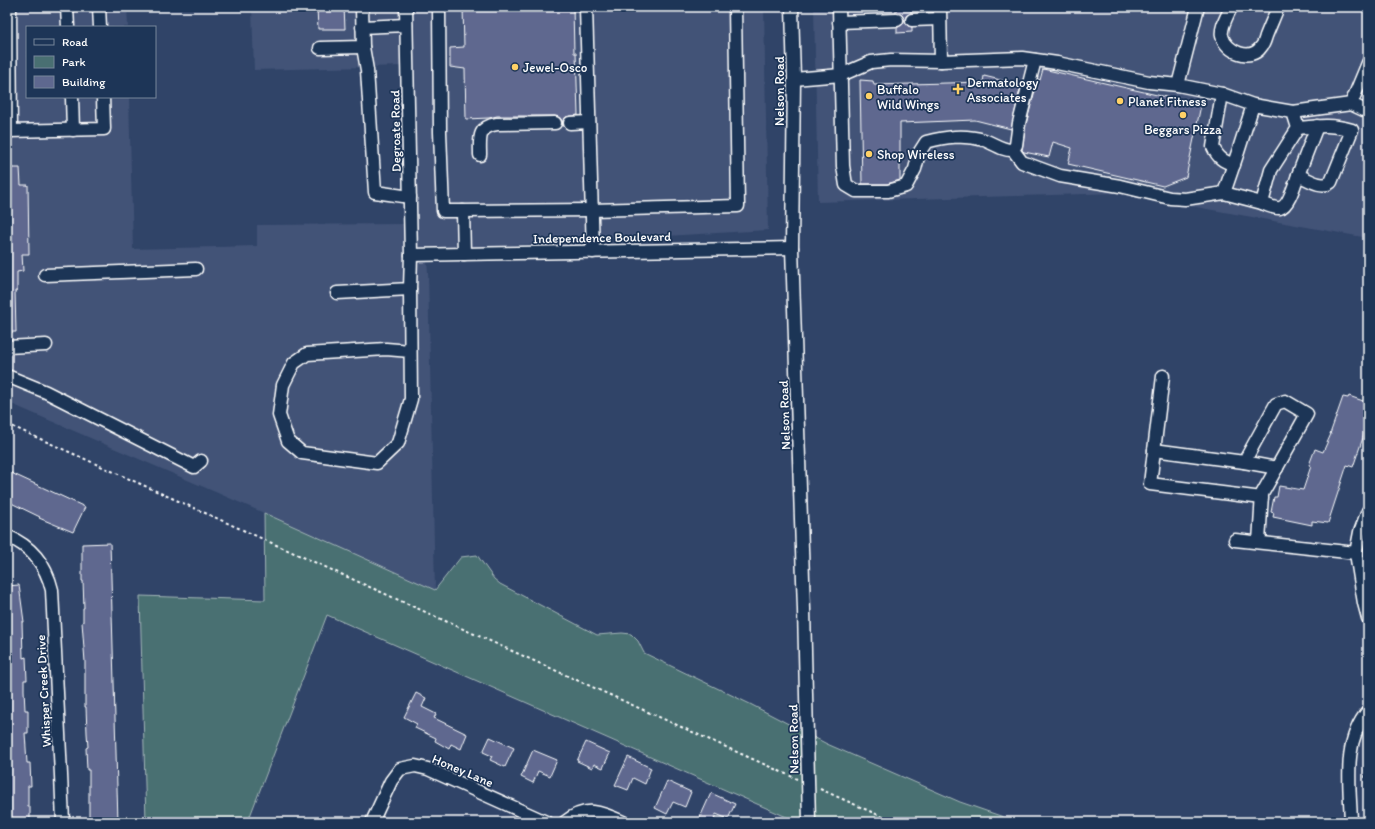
<svg xmlns="http://www.w3.org/2000/svg" width="1375" height="829" font-family="Itim,sans-serif">
<rect width="100%" height="100%" fill="#304468"/>
<filter id="ink" filterUnits="userSpaceOnUse"><feTurbulence type="fractalNoise" baseFrequency=".025" numOctaves="2"/><feDisplacementMap in="SourceGraphic" scale="8" xChannelSelector="R" yChannelSelector="G"/><feConvolveMatrix kernelMatrix="1 2 1 2 8 2 1 2 1" color-interpolation-filters="sRGB"/></filter>
<g filter="url(#ink)">
<g fill="#425377">
<polygon points="7,7 127,7 128,27 27,27 27,97 129,97 133,249 257,246 257,225 406,224 411,7 764,7 768,230 426,250 428,273 435,590 264,513 7,402"/>
<polygon points="252,7 402,7 403,66 254,70"/>
<polygon points="814,7 1368,7 1368,238 1118,193 818,202"/>
</g>
<polygon fill="#496f72" stroke="#a4b7b8" points="264,513 435,590 461,557 477,555 494,579 500,584 597,635 622,633 631,634 638,641 644,653 750,704 827,744 960,802 1018,822 798,822 327,615 250,816 250,822 146,822 140,596 265,600"/>
<g fill="#5e688f" stroke="#fff">
<polygon points="317,7 344,7 345,29 318,29"/>
<polygon points="463,7 573,7 574,53 576,53 578,115 566,117 563,120 563,126 562,126 562,122 561,119 555,116 497,116 489,118 466,119 465,69 450,67 450,48 464,47"/>
<polygon points="896,7 911,7 911,13 906,16 905,21 908,26 912,27 912,32 897,33 897,28 903,24 904,19 901,14 896,13"/>
<polygon points="1043,69 1201,105 1186,177 1163,186 1068,164 1072,148 1053,142 1049,157 1024,152 1022,150 1026,124 1038,79 1040,80"/>
<polygon points="984,76 1021,85 1011,129 975,120 900,123 900,180 887,184 862,184 860,80 873,81 874,85 983,82"/>
<polygon points="7,168 20,168 21,185 28,185 29,254 22,254 23,271 17,272 17,291 15,291 16,332 7,332"/>
<polygon points="1349,396 1366,402 1364,405 1368,406 1368,423 1353,467 1347,465 1328,523 1312,521 1312,525 1273,517 1274,513 1271,512 1274,497 1277,497 1279,486 1303,490 1311,466 1309,465 1315,449 1323,452 1331,434 1330,434 1343,397 1348,398"/>
<polygon points="7,471 85,507 73,532 39,518 40,517 7,501"/>
<polygon points="110,543 118,822 89,822 89,770 87,770 86,748 88,747 87,733 86,707 85,707 85,662 82,622 83,622 83,608 84,608 83,581 82,581 82,544"/>
<polygon points="19,585 24,622 22,622 23,658 26,657 27,680 24,680 24,690 25,710 28,710 28,733 25,733 27,763 30,763 31,786 28,786 28,806 30,806 30,822 7,822 7,586"/>
<polygon points="416,693 426,698 422,707 436,714 434,718 467,734 461,749 451,744 449,749 435,741 436,738 415,728 417,724 404,717"/>
<polygon points="490,737 514,748 505,767 490,760 492,756 483,752"/>
<polygon points="586,742 610,753 603,768 594,764 592,768 577,761"/>
<polygon points="533,750 557,760 550,776 538,771 533,783 521,777"/>
<polygon points="628,757 651,768 645,784 633,778 628,790 615,785"/>
<polygon points="667,781 691,792 685,807 673,802 667,814 655,808"/>
<polygon points="711,793 735,804 728,819 716,814 713,822 698,822"/>
</g>
<g fill="none" stroke-linecap="round" stroke-linejoin="round">
<g stroke="#fff" stroke-width="15">
<g id="minor">
<polyline points="10,7 11,131"/>
<polyline points="67,7 68,27"/>
<polyline points="99,7 100,27"/>
<polyline points="439,7 440,132 443,211 463,211 464,254"/>
<polyline points="586,7 593,252"/>
<polyline points="792,7 794,79 792,248 804,609 809,822"/>
<path d="M839,7L843,166L846,185L856,191H888L906,186L915,169L919,153L926,142C945,137 964,134 984,140C993,143 1003,151 1013,150L1016,145L1019,123L1035,60"/>
<polyline points="940,7 941,61"/>
<path d="M1231,7C1228,15 1220,27 1222,36C1226,52 1251,62 1261,47C1264,44 1265,39 1266,36C1270,26 1274,17 1278,7"/>
<polyline points="912,20 940,19"/>
<polyline points="839,22 897,20"/>
<polyline points="362,27 406,25"/>
<polyline points="363,47 367,70 375,192 410,197"/>
<polyline points="320,48 363,47 362,7"/>
<polyline points="1368,63 1351,104 1368,112"/>
<polyline points="794,79 841,75 871,62 891,60 941,61 1022,58 1057,63 1149,82 1178,85 1198,7"/>
<polyline points="1178,85 1222,94 1253,105 1293,112 1298,128 1271,170 1262,203 1224,193 1238,152 1253,105"/>
<path d="M1222,94L1213,147C1218,158 1223,161 1234,165"/>
<polyline points="72,97 73,130"/>
<polyline points="1293,112 1351,104"/>
<polyline points="570,123 589,122"/>
<polyline points="7,131 104,129 103,97"/>
<polyline points="1013,150 1022,162 1060,176 1120,186 1170,198 1185,199 1224,193"/>
<path d="M480,155C480,139 477,127 497,124L555,123"/>
<polyline points="1298,175 1317,126"/>
<path d="M1262,203C1267,205 1275,209 1280,208C1289,206 1295,183 1298,175C1308,179 1321,189 1331,182L1352,130C1332,124 1318,126 1298,128"/>
<polyline points="463,211 592,210 738,206 735,7"/>
<polyline points="411,255 792,248"/>
<polyline points="45,275 196,269"/>
<polyline points="410,289 411,399 398,443 377,463 302,453 288,441 279,415 283,385 294,363 307,354 386,349 410,351"/>
<polyline points="337,293 410,289 411,255 406,7"/>
<polyline points="7,347 46,345"/>
<polyline points="7,376 46,392 194,467 201,461"/>
<polyline points="1163,376 1150,484 1262,498"/>
<polyline points="1154,450 1244,462 1277,468"/>
<polyline points="1244,462 1276,404 1285,401 1307,414 1262,494 1259,542"/>
<polyline points="1368,511 1360,532 1356,553 1364,603 1368,618"/>
<path d="M7,536C31,546 46,565 52,590L61,775L63,822"/>
<polyline points="1235,540 1356,553"/>
<polyline points="372,822 391,781 400,769 415,766 428,769 546,822"/>
<path d="M565,822C586,805 601,812 623,822"/>
<path d="M1351,822C1350,785 1342,742 1368,711"/>
</g>
</g>
<g stroke="#fff" stroke-width="2" stroke-dasharray="3 3" stroke-linecap="butt">
<polyline points="7,424 797,779"/>
<polyline points="1366,739 1365,753 1366,822"/>
<polyline points="820,789 894,822"/>
</g>
<use href="#minor" stroke="#1d3557" stroke-width="12"/>
</g>
</g>
<g fill="#ffd166" stroke="#1d3557" stroke-width="1.5">
<circle cx="515" cy="67" r="4"/>
<path d="M956 83h4v4h4v4h-4v4h-4v-4h-4v-4h4z"/>
<circle cx="869" cy="96" r="4"/>
<circle cx="1120" cy="101" r="4"/>
<circle cx="1183" cy="115" r="4"/>
<circle cx="869" cy="154" r="4"/>
</g>
<g text-anchor="middle" stroke-width="3.5" stroke-linejoin="round" paint-order="stroke">
<g font-size="13" fill="#fff" stroke="#1d3557" text-anchor="start">
<text x="523" y="72">Jewel-Osco</text>
<text x="967" y="87">Dermatology<tspan x="967" dy="15">Associates</tspan></text>
<text x="877" y="94">Buffalo<tspan x="877" dy="15">Wild Wings</tspan></text>
<text x="1128" y="106">Planet Fitness</text>
<text x="1183" y="134" text-anchor="middle">Beggars Pizza</text>
<text x="877" y="159">Shop Wireless</text>
</g>
<g font-size="13" fill="#fff" stroke="#1d3557">
<text transform="translate(779 91) rotate(-90)" y="5">Nelson Road</text>
<text transform="translate(395 131) rotate(-91)" y="5">Degroate Road</text>
<text transform="translate(602 237) rotate(-1)" y="5">Independence Boulevard</text>
<text transform="translate(784 415) rotate(-92)" y="5">Nelson Road</text>
<text transform="translate(43 691) rotate(-93)" y="5">Whisper Creek Drive</text>
<text transform="translate(793 739) rotate(-91)" y="5">Nelson Road</text>
<text transform="translate(463 770) rotate(23)" y="5">Honey Lane</text>
</g>
</g>
<rect width="1375" height="829" fill="none" stroke="#1d3557" stroke-width="24"/>
<rect x="12" y="12" width="1351" height="805" fill="none" stroke="#fff" stroke-width="1.5" filter="url(#ink)"/>
<rect x="26" y="26" width="130" height="72" fill="#1d3557" stroke="#77869a"/>
<rect x="34" y="39" width="20" height="6" fill="#1d3557" stroke="#77869a"/>
<text x="62" y="46" font-size="12" fill="#ffffff">Road</text>
<rect x="34" y="56" width="20" height="12" fill="#496f72" stroke="#77869a"/>
<text x="62" y="66" font-size="12" fill="#ffffff">Park</text>
<rect x="34" y="76" width="20" height="12" fill="#5e688f" stroke="#77869a"/>
<text x="62" y="86" font-size="12" fill="#ffffff">Building</text>
</svg>
